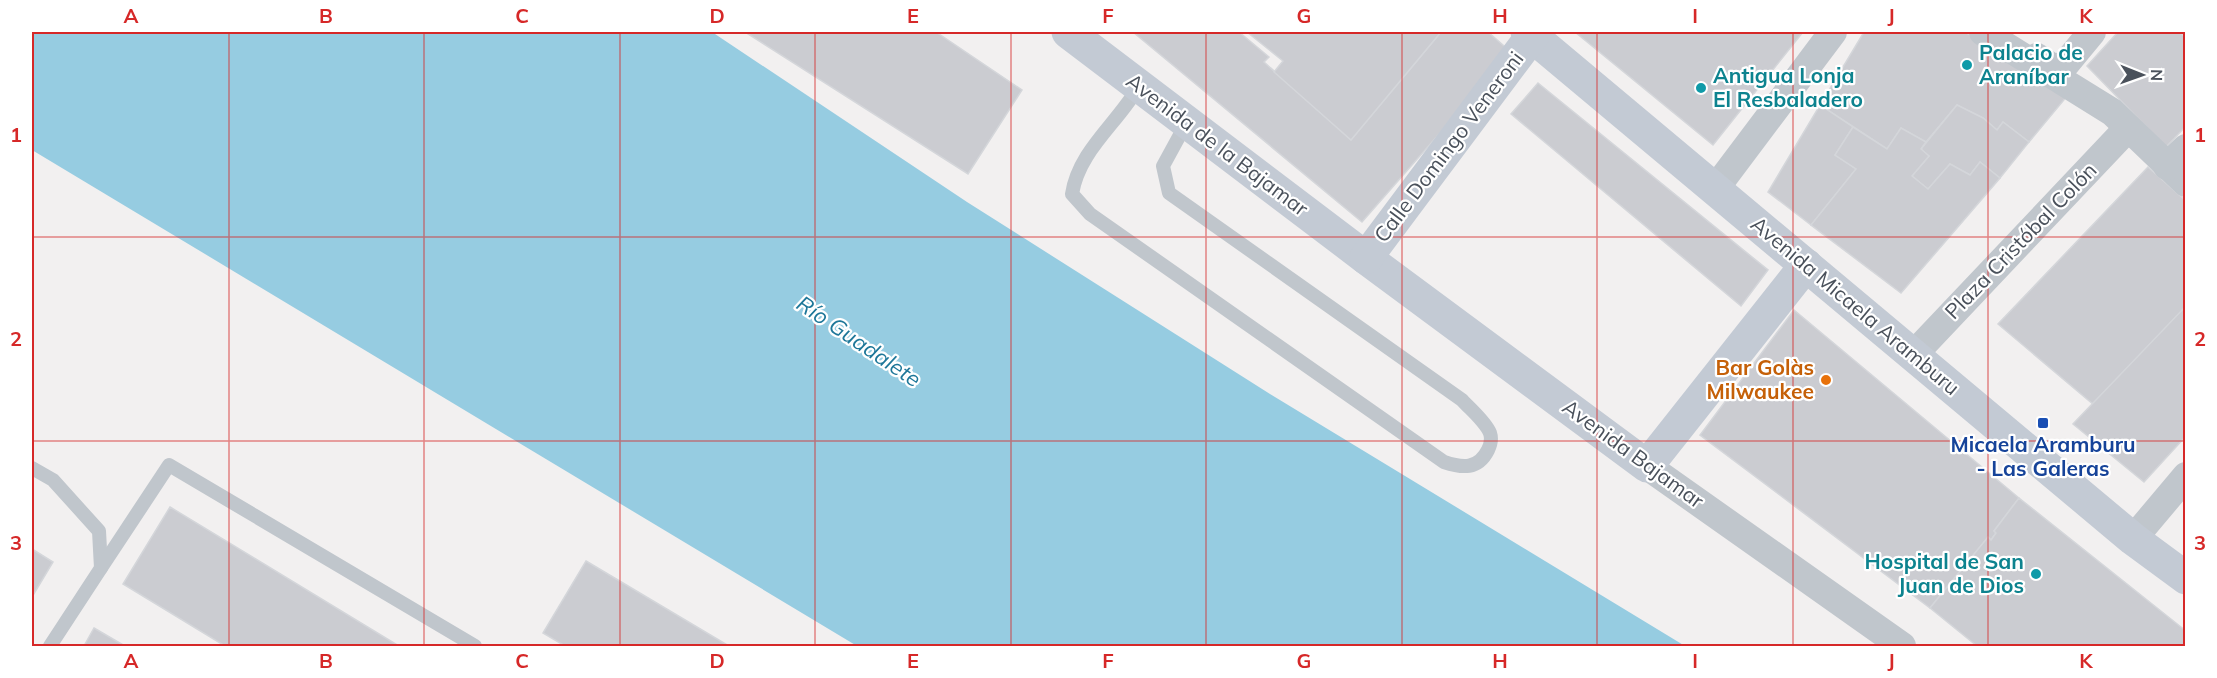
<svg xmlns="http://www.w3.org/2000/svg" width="2217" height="678" font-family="Mulish,sans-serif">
<rect width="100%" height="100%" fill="#f2f0f0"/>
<polygon fill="#96cce1" points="32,32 712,32 967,202 1270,394 1685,646 857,646 32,150"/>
<g fill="#cbccd1" stroke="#d4d6da" stroke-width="1.5">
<polygon points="745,32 936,32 1022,90 968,174"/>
<polygon points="1133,32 1239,32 1269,57 1264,62 1351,140 1441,32 1488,32 1511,52 1362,222"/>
<polygon points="1247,32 1441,32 1351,140 1274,72 1283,61"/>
<polygon points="1575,32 1803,32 1713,145"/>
<polygon points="1864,32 1965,32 2068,95 2029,142 2003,122 1997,130 1983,118 1957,105 1926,142 1901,128 1887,149 1820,105"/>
<polygon points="2118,32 2179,32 2186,38 2186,126 2166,147 2087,66"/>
<polygon points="1538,83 1768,270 1741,306 1511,114"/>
<polygon points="1820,105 1853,127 1835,155 1856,169 1811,225 1768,192"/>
<polygon points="1957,105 1983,118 1997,130 2003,122 2029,142 2000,178 1980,162 1970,175 1950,164 1928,189 1912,176 1929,156 1921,149"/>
<polygon points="1853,127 1887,149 1901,128 1926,142 1921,149 1929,156 1912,176 1928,189 1950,164 1970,175 1980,162 2000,178 1901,293 1811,225 1856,169 1835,155"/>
<polygon points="2148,167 2186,201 2186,306 2094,405 1998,324"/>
<polygon points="2186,306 2186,436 2144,482 2073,424"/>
<polygon points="1794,310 2019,498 1994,531 1996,533 1991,540 1988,537 1930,608 1700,435"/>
<polygon points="2019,498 2186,631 2186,646 1977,646 1930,608 1988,537 1991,540 1996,533 1994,531"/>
<polygon points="170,507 399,646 225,646 123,584"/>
<polygon points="32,549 53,562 32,597"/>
<polygon points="586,561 729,646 565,646 543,633"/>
<polygon points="94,628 125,646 84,646"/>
</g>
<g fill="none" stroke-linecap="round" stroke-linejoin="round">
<g stroke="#c0c6cc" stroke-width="14">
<path d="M1139,86C1118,123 1079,150 1072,194L1090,214L1444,462C1462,468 1478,470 1488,450C1491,444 1492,439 1490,433C1485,421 1470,409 1462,400L1169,193L1163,166L1187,122"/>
<polyline points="32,468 53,480 99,531 101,568 50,646"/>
<polyline points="101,568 169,465 475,646"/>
</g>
<g stroke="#c0c6cc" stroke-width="28">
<polyline points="1983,32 2112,112 2186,183"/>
<polyline points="2037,57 2059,72 2092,32"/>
<polyline points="2167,166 2186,148"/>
<polyline points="1715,189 1833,32"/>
<polyline points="1914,354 2128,128"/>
<polyline points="1647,466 1902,646"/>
<polyline points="2133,539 2186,476"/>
</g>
<g stroke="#c3cad4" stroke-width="33">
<polyline points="1068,32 1366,258 1647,466 1806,265"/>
<polyline points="1527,32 2133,539 2186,578"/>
<polyline points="1366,258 1535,32"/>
</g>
</g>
<path fill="none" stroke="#d62828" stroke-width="1.5" stroke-opacity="0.55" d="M229,32V646M424,32V646M620,32V646M815,32V646M1011,32V646M1206,32V646M1402,32V646M1597,32V646M1793,32V646M1988,32V646M32,237H2186M32,441H2186"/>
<g fill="#0f9aa8" stroke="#fff" stroke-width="2">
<circle cx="1967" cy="65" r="6"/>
<circle cx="1701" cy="88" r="6"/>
<circle cx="2036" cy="574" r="6"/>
</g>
<circle fill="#e8710a" stroke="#fff" stroke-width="2" cx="1826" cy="380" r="6"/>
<rect fill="#1a4fb4" stroke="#fff" stroke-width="2" x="2037" y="417" width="12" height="12" rx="3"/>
<g text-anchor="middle" stroke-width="4.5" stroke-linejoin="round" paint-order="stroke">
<g font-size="21" font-weight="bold" fill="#0d838f" stroke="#fff" text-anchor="start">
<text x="1979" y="60">Palacio de<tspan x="1979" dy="24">Araníbar</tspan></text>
<text x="1713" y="83">Antigua Lonja<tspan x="1713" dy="24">El Resbaladero</tspan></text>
<text x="2024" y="569" text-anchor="end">Hospital de San<tspan x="2024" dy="24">Juan de Dios</tspan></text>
</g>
<g font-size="21" fill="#4a515b" stroke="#fff">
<text transform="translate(1217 145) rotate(37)" y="7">Avenida de la Bajamar</text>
<text transform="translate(1449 147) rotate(-53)" y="7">Calle Domingo Veneroni</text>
<text transform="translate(2021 241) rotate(-46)" y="7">Plaza Cristóbal Colón</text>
<text transform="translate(1855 306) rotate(40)" y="7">Avenida Micaela Aramburu</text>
<text transform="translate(1633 454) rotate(36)" y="7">Avenida Bajamar</text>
</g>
<g font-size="21" font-weight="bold" fill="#c56008" stroke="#fff" text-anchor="end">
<text x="1814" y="375">Bar Golàs<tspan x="1814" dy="24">Milwaukee</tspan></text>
</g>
<g font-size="21" font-weight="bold" fill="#164399" stroke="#fff">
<text x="2043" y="452">Micaela Aramburu<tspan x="2043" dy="24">- Las Galeras</tspan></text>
</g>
<g font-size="22" font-style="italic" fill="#1e7799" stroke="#fff">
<text transform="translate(859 341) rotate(34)" y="8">Río Guadalete</text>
</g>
</g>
<rect width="2217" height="678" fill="none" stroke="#ffffff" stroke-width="66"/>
<g transform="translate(2142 75) rotate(91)" stroke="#ffffff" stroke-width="4.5" paint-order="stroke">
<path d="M0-4.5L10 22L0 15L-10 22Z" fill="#4a515b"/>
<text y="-9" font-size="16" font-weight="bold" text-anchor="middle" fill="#4a515b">N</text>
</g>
<rect x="33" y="33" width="2151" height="612" fill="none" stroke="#d62828" stroke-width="2"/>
<g font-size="20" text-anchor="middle" font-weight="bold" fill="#d62828">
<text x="131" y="23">A</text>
<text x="326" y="23">B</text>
<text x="522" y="23">C</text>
<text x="717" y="23">D</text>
<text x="913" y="23">E</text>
<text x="1108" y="23">F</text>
<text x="1304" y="23">G</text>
<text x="1500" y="23">H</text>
<text x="1695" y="23">I</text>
<text x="1891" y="23">J</text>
<text x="2086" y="23">K</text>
<text x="16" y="142">1</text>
<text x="2200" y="142">1</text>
<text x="16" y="346">2</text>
<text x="2200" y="346">2</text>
<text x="16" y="550">3</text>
<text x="2200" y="550">3</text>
<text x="131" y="668">A</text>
<text x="326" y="668">B</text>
<text x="522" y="668">C</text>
<text x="717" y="668">D</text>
<text x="913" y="668">E</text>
<text x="1108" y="668">F</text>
<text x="1304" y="668">G</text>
<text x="1500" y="668">H</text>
<text x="1695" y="668">I</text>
<text x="1891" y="668">J</text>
<text x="2086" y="668">K</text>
</g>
</svg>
